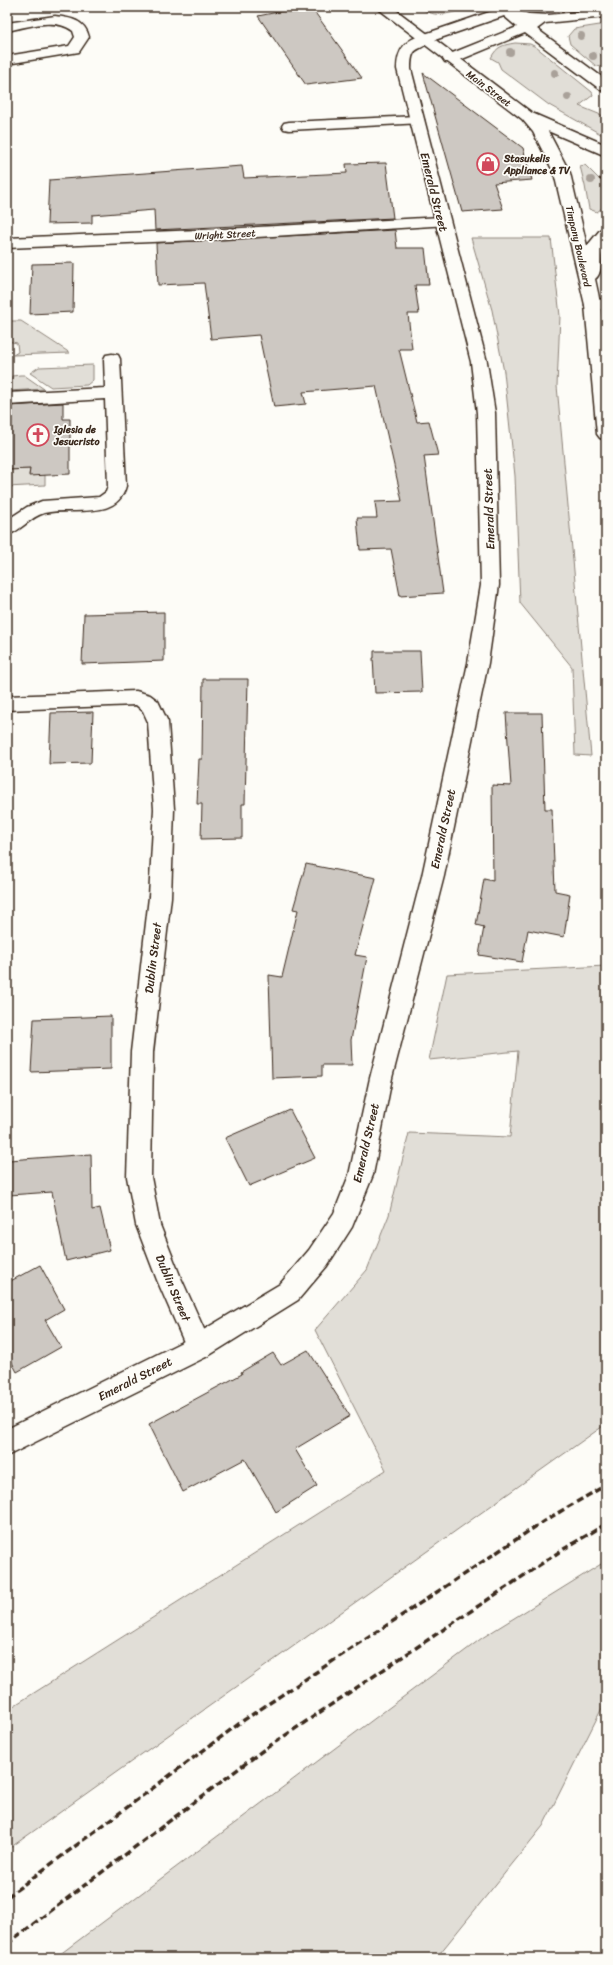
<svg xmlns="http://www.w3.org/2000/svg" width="613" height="1965" font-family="Sriracha,sans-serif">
<rect width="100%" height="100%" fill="#fdfcf7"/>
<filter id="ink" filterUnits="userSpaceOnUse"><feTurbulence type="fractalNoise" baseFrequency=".025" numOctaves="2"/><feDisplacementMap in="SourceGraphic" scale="8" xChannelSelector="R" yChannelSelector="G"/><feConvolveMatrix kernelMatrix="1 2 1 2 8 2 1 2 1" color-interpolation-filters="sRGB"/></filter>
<g filter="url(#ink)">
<g fill="#e1ded7" stroke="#8e847a">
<path d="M420,7H469C452,13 435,20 420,7Z"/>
<path d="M520,7H565C552,14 532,15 520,7Z"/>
<polygon points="606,24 606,52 600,53 606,66 604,67 596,66 570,44 568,36 574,29"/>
<path d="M515,43L530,44L536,47L592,92L593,95L579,106L606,117V137L549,105L501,69L498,62L491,58C497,46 503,45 515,43Z"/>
<polygon points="585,165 606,186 606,205 597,212 589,209 585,186 580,166"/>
<polygon points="471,238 551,238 560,316 557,386 591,756 575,755 572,667 520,603 515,476 504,372 492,310"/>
<polygon points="7,321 21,321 70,353 13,355 18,352 17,343 7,341"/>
<polygon points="93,365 93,380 87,385 51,387 30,373 39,367"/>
<polygon points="20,375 24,375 44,389 7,391 7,380 12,379 12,376"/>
<polygon points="30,469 29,475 45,475 45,485 7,487 7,470"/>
<polygon points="606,966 606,1424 7,1850 7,1710 386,1470 315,1330 367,1270 389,1215 409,1133 510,1137 518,1051 429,1060 447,974"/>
<polygon points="606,1561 606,1700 543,1826 436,1958 55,1958 482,1638"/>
</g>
<g fill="#cdc8c2" stroke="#3b2a1e">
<polygon points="303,7 311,7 362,78 306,85 258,16"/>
<polygon points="423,73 523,148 532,180 494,183 503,209 462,212"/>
<polygon points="386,163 393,218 155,230 154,210 92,215 92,223 47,224 49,180 242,166 244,178 347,173 346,164"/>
<polygon points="395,230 397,248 425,248 429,285 415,285 419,314 408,314 412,349 399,349 417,422 429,421 438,455 424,456 443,593 400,596 391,549 360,550 357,518 377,518 375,502 402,501 376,386 303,392 306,404 274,407 259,335 211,339 204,283 158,285 156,243"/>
<polygon points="74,263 73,312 30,314 32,264"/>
<polygon points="63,403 63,419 70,419 70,474 29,476 30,469 7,470 7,406"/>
<polygon points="164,612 164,661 82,664 84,614"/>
<polygon points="374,651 420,651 422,692 375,693 373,658 374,658"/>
<polygon points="203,679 248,679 245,804 242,804 242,838 201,839 202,804 197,804 199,759 202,759"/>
<polygon points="93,712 91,763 49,764 51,713"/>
<polygon points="506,713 542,713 545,809 552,809 555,891 570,894 564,937 528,930 522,962 479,955 484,927 476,925 484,879 493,881 492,785 511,786"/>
<polygon points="306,864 376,878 355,955 367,957 351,1040 352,1065 322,1065 322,1076 272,1078 269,975 282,977 298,910 293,909"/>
<polygon points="111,1016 111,1069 31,1072 34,1019"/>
<polygon points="290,1110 315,1158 249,1186 225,1138"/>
<polygon points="91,1154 92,1210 100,1208 110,1250 66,1261 52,1192 9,1195 9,1160"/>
<polygon points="40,1265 64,1309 45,1320 61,1347 17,1372 7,1353 7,1283"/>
<polygon points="308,1350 350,1416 295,1449 317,1486 276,1512 245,1459 183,1492 149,1424 242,1374 241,1372 273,1353 281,1365"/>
</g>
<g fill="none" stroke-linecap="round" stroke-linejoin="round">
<g stroke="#3b2a1e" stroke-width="3">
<g id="service">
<polygon points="504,7 529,14 548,15 606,9 606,17 545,23 537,29 606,80 606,91 601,90 525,33 455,62 445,62 443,59 445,56 517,27 504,16 429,42 419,42 417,39 419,36"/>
<path d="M55,16C71,18 85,20 89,37L79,52L7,64V56L69,46L75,37L73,31C54,17 28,27 7,31V23Z"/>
<polygon points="417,116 422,117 424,120 422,123 289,130 284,129 282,126 284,123 289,122"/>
<polygon points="606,299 606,309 587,309 585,305 587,301"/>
<path d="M112,354L118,355L120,359L126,486C117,522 71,506 44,513C30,517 21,531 7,535V520L27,507L42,501L99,497L106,492L108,486L105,399L7,405V393L105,388L104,359L106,355Z"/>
</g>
</g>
<g stroke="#3b2a1e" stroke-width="3">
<g id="minor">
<polygon points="442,217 448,219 450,222 448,225 224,239 7,248 7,238 224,229"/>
<polygon points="136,691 150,695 158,701 168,722 174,809 171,897 153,1052 151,1177 160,1225 181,1278 212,1347 208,1356 199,1359 190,1356 157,1280 136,1225 127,1177 131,1052 149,897 154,809 148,722 143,711 136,705 7,710 7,696"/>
</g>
</g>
<g stroke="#3b2a1e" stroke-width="3">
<path id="tertiary" d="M424,35L429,36L431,39C421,54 411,42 411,69L487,362L495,413L499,585L488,663L444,876L392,1078L373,1175L352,1227L327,1266L298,1300L208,1356L7,1456V1429L190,1338L280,1284L309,1250L334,1213L349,1175L370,1078L422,876L468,663L481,585L477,413L471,362L397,69C397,50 405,39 424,35Z"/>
</g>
<g stroke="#3b2a1e" stroke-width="3">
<path id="secondary" d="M376,7H392L532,113L606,145V156L548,131L570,173L587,246L600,230L606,228V243C598,252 605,272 595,279C608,332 606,385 606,440L600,438L597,434L585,305L554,173L533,132L522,119Z"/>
</g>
<polyline stroke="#3b2a1e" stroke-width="2" stroke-dasharray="3 2" stroke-linecap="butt" points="599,178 606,184"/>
<use href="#service" fill="#fdfcf7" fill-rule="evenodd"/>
<use href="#minor" fill="#fdfcf7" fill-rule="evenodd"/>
<use href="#tertiary" fill="#fdfcf7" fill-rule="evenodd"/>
<use href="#secondary" fill="#fdfcf7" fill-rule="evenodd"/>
<g stroke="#3b2a1e" stroke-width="3.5" stroke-dasharray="7 3.5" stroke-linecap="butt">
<polyline points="7,1897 244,1720 544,1521 606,1485"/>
<polyline points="7,1944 262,1751 562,1550 606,1524"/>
</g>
</g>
<g fill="#a9a199">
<circle cx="581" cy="36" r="4"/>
<circle cx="510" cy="52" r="4"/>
<circle cx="593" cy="56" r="4"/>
<circle cx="555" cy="73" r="4"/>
<circle cx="568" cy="97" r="4"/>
<circle cx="591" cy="180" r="4"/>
</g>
</g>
<defs>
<g id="shop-ring" transform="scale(1.15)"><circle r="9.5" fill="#fdfcf7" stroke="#d1495b" stroke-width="1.5"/><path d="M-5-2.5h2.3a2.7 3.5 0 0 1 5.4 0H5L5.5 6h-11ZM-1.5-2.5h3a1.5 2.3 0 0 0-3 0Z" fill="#d1495b"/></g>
<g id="church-ring" transform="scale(1.15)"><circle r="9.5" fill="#fdfcf7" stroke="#d1495b" stroke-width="1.5"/><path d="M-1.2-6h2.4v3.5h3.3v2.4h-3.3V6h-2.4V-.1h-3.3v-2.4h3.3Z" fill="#d1495b"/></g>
</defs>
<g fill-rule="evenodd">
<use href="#shop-ring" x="488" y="164"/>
<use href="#church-ring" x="38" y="435"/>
</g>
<g text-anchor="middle" stroke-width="3.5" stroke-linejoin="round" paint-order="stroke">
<g font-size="10" fill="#3b2a1e" stroke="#fdfcf7">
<text transform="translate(489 88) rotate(37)" y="4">Main Street</text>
<text transform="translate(225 234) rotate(-3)" y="4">Wright Street</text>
<text transform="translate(579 246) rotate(77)" y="4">Timpany Boulevard</text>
</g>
<g font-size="10" font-weight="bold" fill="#3b2a1e" stroke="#fdfcf7" text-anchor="start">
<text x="504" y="162">Stasukelis<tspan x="504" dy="12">Appliance &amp; TV</tspan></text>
<text x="54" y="433">Iglesia de<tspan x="54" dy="12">Jesucristo</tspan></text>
</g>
<g font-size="12" fill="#3b2a1e" stroke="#fdfcf7">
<text transform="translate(434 192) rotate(76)" y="4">Emerald Street</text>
<text transform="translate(489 509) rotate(-92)" y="4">Emerald Street</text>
<text transform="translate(443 829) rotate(-78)" y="4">Emerald Street</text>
<text transform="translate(153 958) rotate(-83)" y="4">Dublin Street</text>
<text transform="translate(366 1143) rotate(-77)" y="4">Emerald Street</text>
<text transform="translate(173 1288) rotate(67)" y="4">Dublin Street</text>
<text transform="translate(135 1379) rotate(-27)" y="4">Emerald Street</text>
</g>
</g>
<rect width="613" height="1965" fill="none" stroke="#fdfcf7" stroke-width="24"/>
<rect x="12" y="12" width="589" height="1941" fill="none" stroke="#3b2a1e" stroke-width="1.5" filter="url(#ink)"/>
</svg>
